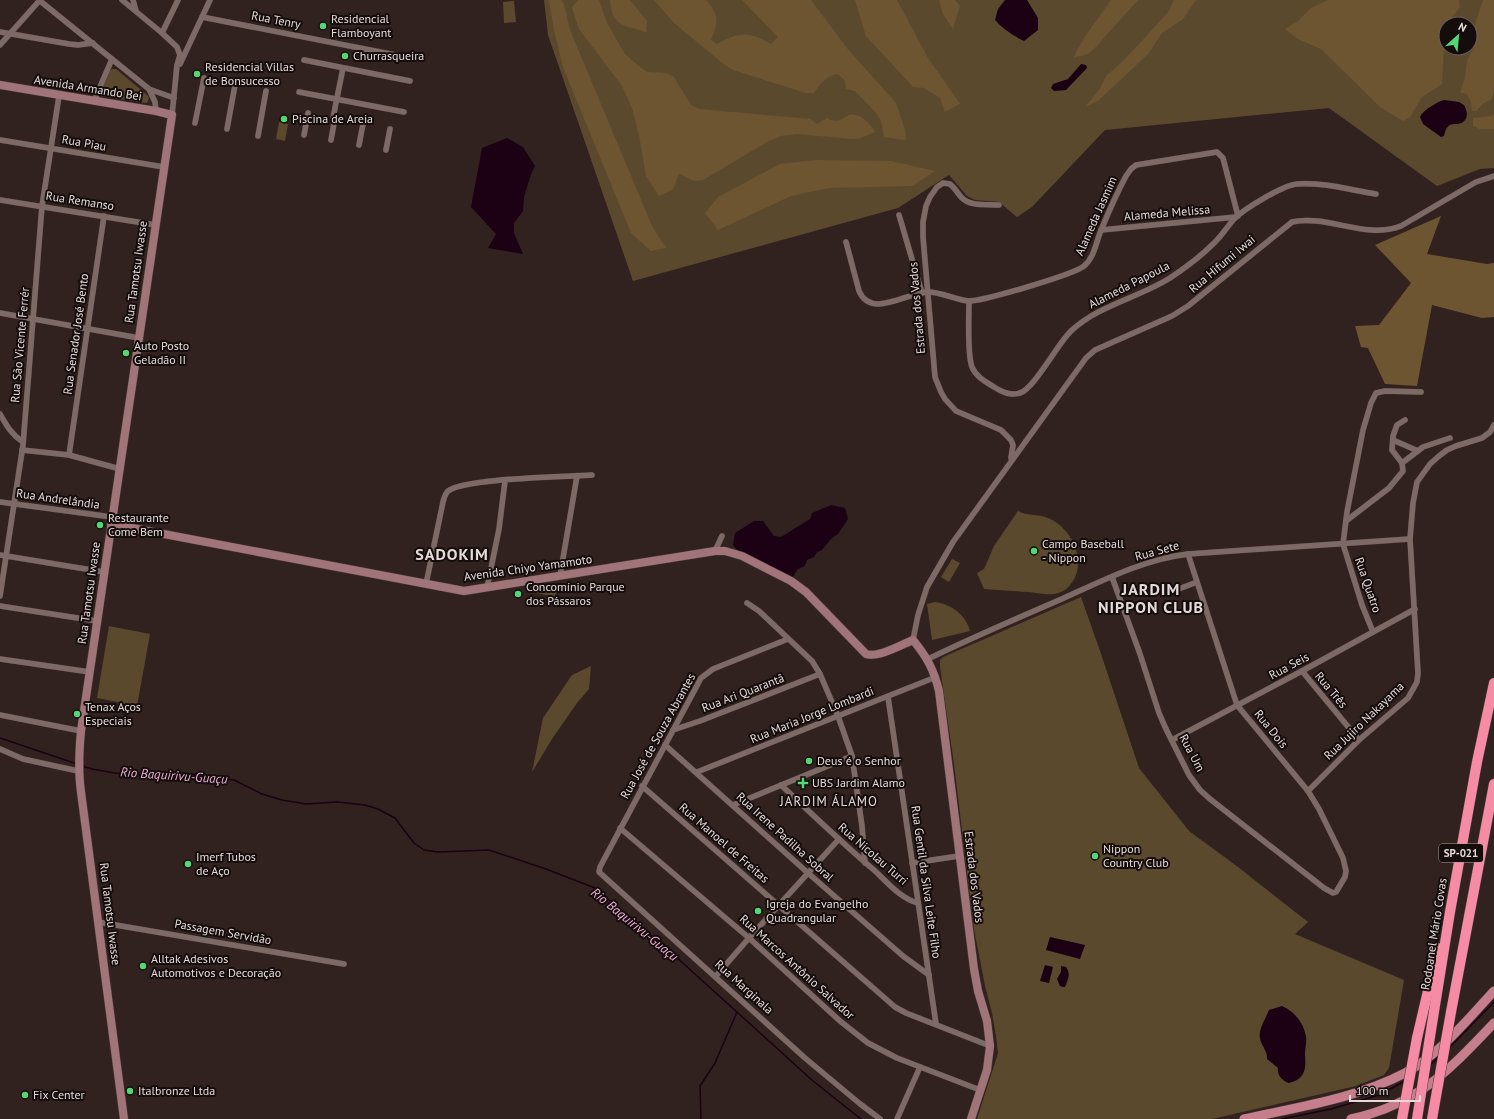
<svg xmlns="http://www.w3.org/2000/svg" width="1494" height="1119" font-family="'PT Sans',sans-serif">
<rect width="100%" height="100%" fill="#31221f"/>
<g fill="#5b492d" fill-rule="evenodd">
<path d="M544,0H1494V168L1480,169L1437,186L1329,108L1105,130L1032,207L1017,217L999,202L975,200L967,196L949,175L898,208L633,281L548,35ZM1446,24H1470V48H1446Z"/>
<polygon points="514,1 516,22 504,23 503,2"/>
<polygon points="112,69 116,69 146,94 149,97 148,102 146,103 100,96 108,72"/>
<polygon points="279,122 288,124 285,141 276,139"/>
<path d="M1018,511C1028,516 1035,514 1045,517C1068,524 1084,553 1076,575C1072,585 1064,593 1054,594C1046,595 1037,593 1029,592C1014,591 999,590 984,589L977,573L984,569L994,546Z"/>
<polygon points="952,559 960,563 949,582 941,577"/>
<polygon points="549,586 557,588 554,600 546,599 547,595 536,593 537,588 548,590"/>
<polygon points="1081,597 1100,651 1139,768 1189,831 1238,867 1308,922 1295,934 1404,980 1389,1068 1384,1075 1356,1086 1212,1119 977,1119 998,1053 996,1036 992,1013 985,986 974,929 954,764 940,667 940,660 943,657"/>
<path d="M935,602C951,604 966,615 970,631L932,640L927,604Z"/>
<polygon points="109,626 150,634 137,706 97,698"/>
<polygon points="591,666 589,689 577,703 552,739 532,772 543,718 572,675"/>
</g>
<g fill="#6d5531">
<polygon points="549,0 561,0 564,4 570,30 652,226 666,248 651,251 631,233 563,67 554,30"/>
<path d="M578,0H599L607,23L625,54L641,68L648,72L666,73L674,77L691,105L699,109L810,119L817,124L827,118C829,119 833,121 836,121C841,121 843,118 847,116C858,110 870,123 875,132L861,138L852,139L797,134L781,136L767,142L703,180L694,181L679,174L673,189L659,196L646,176L639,135L632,108L622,86L579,29L574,14L572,7Z"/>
<path d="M610,0H630L647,21L646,32C624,25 612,27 610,0Z"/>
<path d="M654,0H706C720,16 718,22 711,40L717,44C740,32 748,31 771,44L778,37L742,0H811L847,48L896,103L905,130L906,140L884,137L881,121L877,114L855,91L846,89L845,81L838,74C825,76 821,83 814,93H806L733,70L726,66L674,23Z"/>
<polygon points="855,0 897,0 928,58 960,104 945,112 940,98 924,88 913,87 866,36"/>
<polygon points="939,0 955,0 960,6 953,29 943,14"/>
<polygon points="1111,0 1138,0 1094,49 1088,54 1073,58 1084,38"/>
<polygon points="1174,0 1196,0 1183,19 1162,33 1148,54 1099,100 1085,107 1099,90 1107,75 1119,65 1142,41 1168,12"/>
<polygon points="1328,0 1459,0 1460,7 1445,26 1442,84 1422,97 1410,117 1403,121 1380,107 1321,49 1298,39 1285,29 1298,21 1311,8"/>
<polygon points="1483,0 1494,0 1494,91 1492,99 1482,104 1477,111 1472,111 1471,102 1467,94 1460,92 1465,78 1467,61 1474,47 1472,39 1476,21"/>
<polygon points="1494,114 1494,129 1480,129 1473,126 1473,118 1492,116"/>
<polygon points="815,160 891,161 935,171 912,186 829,188 791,196 718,230 705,213 718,197 780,164"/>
<polygon points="1441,216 1427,254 1487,264 1494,263 1494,317 1482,318 1432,305 1417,386 1385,384 1368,348 1361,347 1355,326 1379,325 1411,283 1375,245"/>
</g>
<g fill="#1b0113">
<path d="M1005,0H1027L1038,18V30L1024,41C1012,35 1003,29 995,20L998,9Z"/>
<polygon points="1081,64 1086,65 1087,68 1066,90 1054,91 1051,88 1053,84 1068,79"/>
<path d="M1444,100L1459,102L1464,105C1467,110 1469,118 1463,122C1459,125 1454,123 1450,125C1446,127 1445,132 1444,136L1441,137L1423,124L1420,117C1423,110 1437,102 1444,100Z"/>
<polygon points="507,138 523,147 535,166 531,174 524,197 523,211 514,223 514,233 523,254 488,248 496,234 471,207 482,148"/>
<polygon points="831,505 845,508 848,519 838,534 831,539 822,550 817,552 814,557 807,560 805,566 798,569 792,578 738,551 733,545 735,533 754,521 763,521 774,536 781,537 810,519 812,513"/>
<polygon points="1050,937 1085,945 1080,959 1046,950"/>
<polygon points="1045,965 1053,967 1049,983 1040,981"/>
<path d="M1061,966L1066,967C1071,974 1068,979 1065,987H1063L1060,986L1057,979L1061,972Z"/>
<path d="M1282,1006C1294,1011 1303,1022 1306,1036C1307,1042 1305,1048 1305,1054C1306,1068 1306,1079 1289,1083C1282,1081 1277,1075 1278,1068L1267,1059C1268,1051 1261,1046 1260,1038C1258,1030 1266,1018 1269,1010Z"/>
</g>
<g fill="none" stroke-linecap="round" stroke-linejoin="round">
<g stroke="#1b0113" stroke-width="1.5">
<polyline points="0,738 77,764"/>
<polyline points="82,766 92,769 115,773 143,775 195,774 234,780 262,794 282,800 306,804 337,802 365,805 378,809 395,818 414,843 424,850 438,852 489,850 546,869 595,888 674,955 813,1081 861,1119"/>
<polyline points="1448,1049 1494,1002"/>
<polyline points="1430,1065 1439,1057"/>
<polyline points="701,1119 700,1086 715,1063 737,1012"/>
<polyline points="1282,1119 1331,1109 1379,1095 1405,1081"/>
</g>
<g stroke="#4a3d3b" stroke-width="6">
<g id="street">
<polyline points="39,0 149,89 174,98"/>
<polyline points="122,0 162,33 177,47 180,55 177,65 172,115"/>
<polyline points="133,0 136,11"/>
<polyline points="202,17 416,59"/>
<polyline points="0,32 69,44 78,45 93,43"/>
<polyline points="162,33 178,0"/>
<polyline points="0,45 40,0"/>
<polyline points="304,60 410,81"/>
<polyline points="180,64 210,0"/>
<polyline points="149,89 155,102 156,111"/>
<polyline points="299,92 404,112"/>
<polyline points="94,101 112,59"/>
<polyline points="333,118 343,68"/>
<polyline points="195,123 204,78"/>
<polyline points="227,129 235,85"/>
<polyline points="304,135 308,113"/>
<polyline points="258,136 266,91"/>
<polyline points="0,140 164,167"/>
<polyline points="331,140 335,118"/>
<polyline points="359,145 363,124"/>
<polyline points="386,150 390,129"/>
<polyline points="0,200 156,225"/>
<path d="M999,205C988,204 971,207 962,198C958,194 955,188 950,184L943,183L937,187L930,197L926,206L923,222V237L935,377L941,392L945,399L956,411L1001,430L1011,440L1013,445L1011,458"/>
<polyline points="899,215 922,293"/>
<polyline points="1101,230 1236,217"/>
<path d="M846,242L859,291C871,319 906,293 927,292C939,291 955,300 968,301C981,302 1075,274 1084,266C1095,257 1096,241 1102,228C1109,211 1117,193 1126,176L1131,169L1136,165L1217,152L1223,158L1238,216"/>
<path d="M969,301C969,316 967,354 972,367C976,377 986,382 994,387C1002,392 1010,396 1020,393C1034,389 1058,343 1071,331C1099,305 1138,298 1170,278C1185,268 1200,257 1213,244C1221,237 1227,227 1234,219C1244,209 1283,185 1297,184C1323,182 1350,190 1376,194"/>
<polyline points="0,313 139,338"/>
<path d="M0,414C7,426 11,434 23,442"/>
<polyline points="1393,440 1418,451"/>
<polyline points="22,450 69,455 120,469"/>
<polyline points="69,455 104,216"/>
<polyline points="1402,463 1423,447 1450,438"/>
<polyline points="0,502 112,517"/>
<polyline points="1346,521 1389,488 1403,471 1402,463 1392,450 1393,436 1397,425 1405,420"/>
<polyline points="715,551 722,536"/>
<polyline points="0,555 104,572"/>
<polyline points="560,576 577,476"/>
<polyline points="1112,577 1140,654 1159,713 1166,729 1189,775 1200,790 1210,799 1324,888 1333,893 1336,892 1345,877 1346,871 1343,858 1319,809 1308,791 1237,705 1188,554"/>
<path d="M426,584L443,502C444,498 445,494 448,491C464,478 566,477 592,475"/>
<polyline points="487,588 499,529 505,481"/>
<polyline points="1176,590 1197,582"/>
<polyline points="0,596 23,445 42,206 59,96"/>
<polyline points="747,603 759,611 812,661 820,674 838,716 852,756 862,826 865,863"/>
<polyline points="0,606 97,621"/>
<polyline points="1373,632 1362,605 1343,544 1347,512 1363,430 1371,403 1376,393 1385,391 1421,392"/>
<polyline points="788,639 713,669 701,678 600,867 599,872 805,1058 859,1103 880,1119"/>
<path d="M913,640L918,615L927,587L953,542L1086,358L1095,350L1172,316L1188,306L1292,222C1328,214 1365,240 1401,226L1476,182L1494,176"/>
<polyline points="0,659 90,672"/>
<path d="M928,659C973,637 1018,618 1064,598C1104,580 1145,559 1188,554L1410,539"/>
<polyline points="1302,671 1359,740"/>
<polyline points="888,697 936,1024"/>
<polyline points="0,715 81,731"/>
<polyline points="673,730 700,721 820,674"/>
<polyline points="1172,740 1302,671 1415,609"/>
<polyline points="665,745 808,873 903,956 929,975"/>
<polyline points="0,749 23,759 78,771"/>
<polyline points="697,772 936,677"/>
<path d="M781,785C812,814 842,843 874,870C887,882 901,899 918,903"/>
<polyline points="642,786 895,1007 906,1013 990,1046"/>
<polyline points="1308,791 1359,740 1408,698 1417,682 1418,673 1410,539 1413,503 1417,482 1430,464 1439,456 1447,450 1456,446 1482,438 1490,432 1494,425"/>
<polyline points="733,805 852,756"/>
<polyline points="620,828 749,938 840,1021 868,1043 897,1058 980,1090"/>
<polyline points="912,863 959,856"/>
<polyline points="98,922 344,964"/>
<polyline points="716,976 749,938 839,839"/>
<polyline points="897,1119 920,1067"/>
</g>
</g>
<g stroke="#4a3d3b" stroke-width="9">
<g id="secondary">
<path d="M0,85L156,111L172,115L81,731C79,752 78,771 81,792L124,1119"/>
<path d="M111,524L464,591L715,551H725L742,556L791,581L806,592L866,654C878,658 901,645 913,640C927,657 934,670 939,691L974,969L978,991L987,1021L990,1046L987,1070L971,1119"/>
</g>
</g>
<g stroke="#4a3d3b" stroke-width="10">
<g id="primary">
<path d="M1244,1119C1298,1107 1355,1099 1405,1073C1440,1054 1467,1020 1494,991"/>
<path d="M1351,1119C1418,1105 1449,1070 1494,1023"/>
</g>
</g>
<g stroke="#4a3d3b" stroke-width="11">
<g id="highway">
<polyline points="1451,1012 1494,784"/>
<polyline points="1432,1024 1450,912 1477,762 1494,683"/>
<polyline points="1417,1038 1438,948"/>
</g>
</g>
<use href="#street" stroke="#7d6a66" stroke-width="5.5"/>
<use href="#secondary" stroke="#a17479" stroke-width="8"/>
<use href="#primary" stroke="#c67e8c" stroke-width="9"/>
<use href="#highway" stroke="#f68ba5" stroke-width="10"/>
<g stroke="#4a3d3b" stroke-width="11" stroke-linecap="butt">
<g id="highway-bridge">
<polyline points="1402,1119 1417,1038"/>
<polyline points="1417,1119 1432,1024"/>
<polyline points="1432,1119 1451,1012"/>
</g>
</g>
<use href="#highway-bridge" stroke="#f68ba5" stroke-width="10"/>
</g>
<g fill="#53d673" stroke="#140d0c" stroke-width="1.5">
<circle cx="323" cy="26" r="4"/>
<circle cx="345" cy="56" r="4"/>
<circle cx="197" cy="74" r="4"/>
<circle cx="284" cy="119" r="4"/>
<circle cx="126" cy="353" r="4"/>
<circle cx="100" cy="525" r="4"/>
<circle cx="1034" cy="551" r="4"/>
<circle cx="518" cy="594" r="4"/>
<circle cx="77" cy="714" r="4"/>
<circle cx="809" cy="761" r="4"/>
<path d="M801 777h4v4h4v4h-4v4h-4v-4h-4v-4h4z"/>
<circle cx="1095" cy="856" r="4"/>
<circle cx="188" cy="864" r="4"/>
<circle cx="758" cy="911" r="4"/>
<circle cx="143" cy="966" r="4"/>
<circle cx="130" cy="1091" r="4"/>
<circle cx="25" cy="1095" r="4"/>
</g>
<g text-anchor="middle" stroke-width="4" stroke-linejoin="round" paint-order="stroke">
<rect fill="#140d0c" stroke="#a69c9b" stroke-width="1" x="1439" y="844" width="44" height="18" rx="3"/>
<g font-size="11" font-weight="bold" fill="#e5dad8">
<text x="1461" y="857">SP-021</text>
</g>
<g font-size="12" fill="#e5dad8" stroke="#140d0c" text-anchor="start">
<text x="331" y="23">Residencial<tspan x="331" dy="14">Flamboyant</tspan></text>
<text x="353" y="60">Churrasqueira</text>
<text x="205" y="71">Residencial Villas<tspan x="205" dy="14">de Bonsucesso</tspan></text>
<text x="292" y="123">Piscina de Areia</text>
<text x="134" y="350">Auto Posto<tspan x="134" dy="14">Geladão II</tspan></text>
<text x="108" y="522">Restaurante<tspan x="108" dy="14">Come Bem</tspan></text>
<text x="1042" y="548">Campo Baseball<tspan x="1042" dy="14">- Nippon</tspan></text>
<text x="526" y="591">Concomínio Parque<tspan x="526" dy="14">dos Pássaros</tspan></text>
<text x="85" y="711">Tenax Aços<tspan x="85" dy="14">Especiais</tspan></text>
<text x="817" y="765">Deus é o Senhor</text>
<text x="812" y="787">UBS Jardim Alamo</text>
<text x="1103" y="853">Nippon<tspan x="1103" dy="14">Country Club</tspan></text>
<text x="196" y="861">Imerf Tubos<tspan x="196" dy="14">de Aço</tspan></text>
<text x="766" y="908">Igreja do Evangelho<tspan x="766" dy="14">Quadrangular</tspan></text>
<text x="151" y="963">Alltak Adesivos<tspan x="151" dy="14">Automotivos e Decoração</tspan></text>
<text x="138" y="1095">Italbronze Ltda</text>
<text x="33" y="1099">Fix Center</text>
</g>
<g font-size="12" fill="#e5dad8" stroke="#140d0c">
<text transform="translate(276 20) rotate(11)" y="4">Rua Tenry</text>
<text transform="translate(88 88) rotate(9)" y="4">Avenida Armando Bei</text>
<text transform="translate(84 143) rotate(10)" y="4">Rua Piau</text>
<text transform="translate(80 201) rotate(9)" y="4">Rua Remanso</text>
<text transform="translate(1167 213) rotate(-5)" y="4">Alameda Melissa</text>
<text transform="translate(1096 216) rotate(-66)" y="4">Alameda Jasmim</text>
<text transform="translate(1222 264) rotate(-40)" y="4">Rua Hifumi Iwai</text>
<text transform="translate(136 272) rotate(-82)" y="4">Rua Tamotsu Iwasse</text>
<text transform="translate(1129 285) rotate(-27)" y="4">Alameda Papoula</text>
<text transform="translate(917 308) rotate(-95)" y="4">Estrada dos Vados</text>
<text transform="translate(76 334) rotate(-82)" y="4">Rua Senador José Bento</text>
<text transform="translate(20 345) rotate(-85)" y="4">Rua São Vicente Ferrér</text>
<text transform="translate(58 499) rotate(8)" y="4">Rua Andrelândia</text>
<text transform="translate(1157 551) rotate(-15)" y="4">Rua Sete</text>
<text transform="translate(528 568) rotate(-8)" y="4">Avenida Chiyo Yamamoto</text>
<text transform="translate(1368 585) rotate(71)" y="4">Rua Quatro</text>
<text transform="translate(89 593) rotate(-82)" y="4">Rua Tamotsu Iwasse</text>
<text transform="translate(1289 666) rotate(-28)" y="4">Rua Seis</text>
<text transform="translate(1331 690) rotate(50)" y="4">Rua Três</text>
<text transform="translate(743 693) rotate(-21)" y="4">Rua Ari Quarantã</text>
<text transform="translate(812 715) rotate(-22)" y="4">Rua Maria Jorge Lombardi</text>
<text transform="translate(1364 721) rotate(-44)" y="4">Rua Jujiro Nakayama</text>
<text transform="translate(1271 729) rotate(51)" y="4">Rua Dois</text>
<text transform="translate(658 736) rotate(-61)" y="4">Rua José de Souza Abrantes</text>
<text transform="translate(1192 753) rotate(62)" y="4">Rua Um</text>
<text transform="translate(785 837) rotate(42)" y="4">Rua Irene Padilha Sobral</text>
<text transform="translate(724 843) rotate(41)" y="4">Rua Manoel de Freitas</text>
<text transform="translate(873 854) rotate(41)" y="4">Rua Nicolau Turri</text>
<text transform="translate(974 877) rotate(83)" y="4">Estrada dos Vados</text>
<text transform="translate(926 882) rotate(82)" y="4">Rua Gentil da Silva Leite Filho</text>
<text transform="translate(110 914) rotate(83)" y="4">Rua Tamotsu Iwasse</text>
<text transform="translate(223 932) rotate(10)" y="4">Passagem Servidão</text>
<text transform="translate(1434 934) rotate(-81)" y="4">Rodoanel Mário Covas</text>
<text transform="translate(797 967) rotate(42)" y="4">Rua Marcos Antônio Salvador</text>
<text transform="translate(744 987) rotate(42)" y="4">Rua Marginala</text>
</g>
<g font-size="13" font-style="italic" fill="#eeadd6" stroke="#140d0c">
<text transform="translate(174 775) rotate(4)" y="5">Rio Baquirivu-Guaçu</text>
<text transform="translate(635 924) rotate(39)" y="5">Rio Baquirivu-Guaçu</text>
</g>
<g font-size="13" letter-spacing="1" fill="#e5dad8" stroke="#140d0c">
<text x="829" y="806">JARDIM ÁLAMO</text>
</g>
<g font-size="16" font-weight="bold" letter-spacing="1" fill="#e5dad8" stroke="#140d0c">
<text x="452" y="560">SADOKIM</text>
<text x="1151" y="595">JARDIM<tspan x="1151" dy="18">NIPPON CLUB</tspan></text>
</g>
</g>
<g transform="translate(1458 36) rotate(27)"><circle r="19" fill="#140d0c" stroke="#685f5e"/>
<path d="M0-3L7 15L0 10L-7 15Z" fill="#53d673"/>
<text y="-6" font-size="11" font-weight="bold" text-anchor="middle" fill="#e5dad8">N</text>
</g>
<path d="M1350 1095v6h70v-6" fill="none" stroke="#e5dad8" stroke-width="2"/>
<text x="1356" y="1095" font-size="12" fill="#e5dad8" stroke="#140d0c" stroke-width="3" paint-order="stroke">100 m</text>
</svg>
